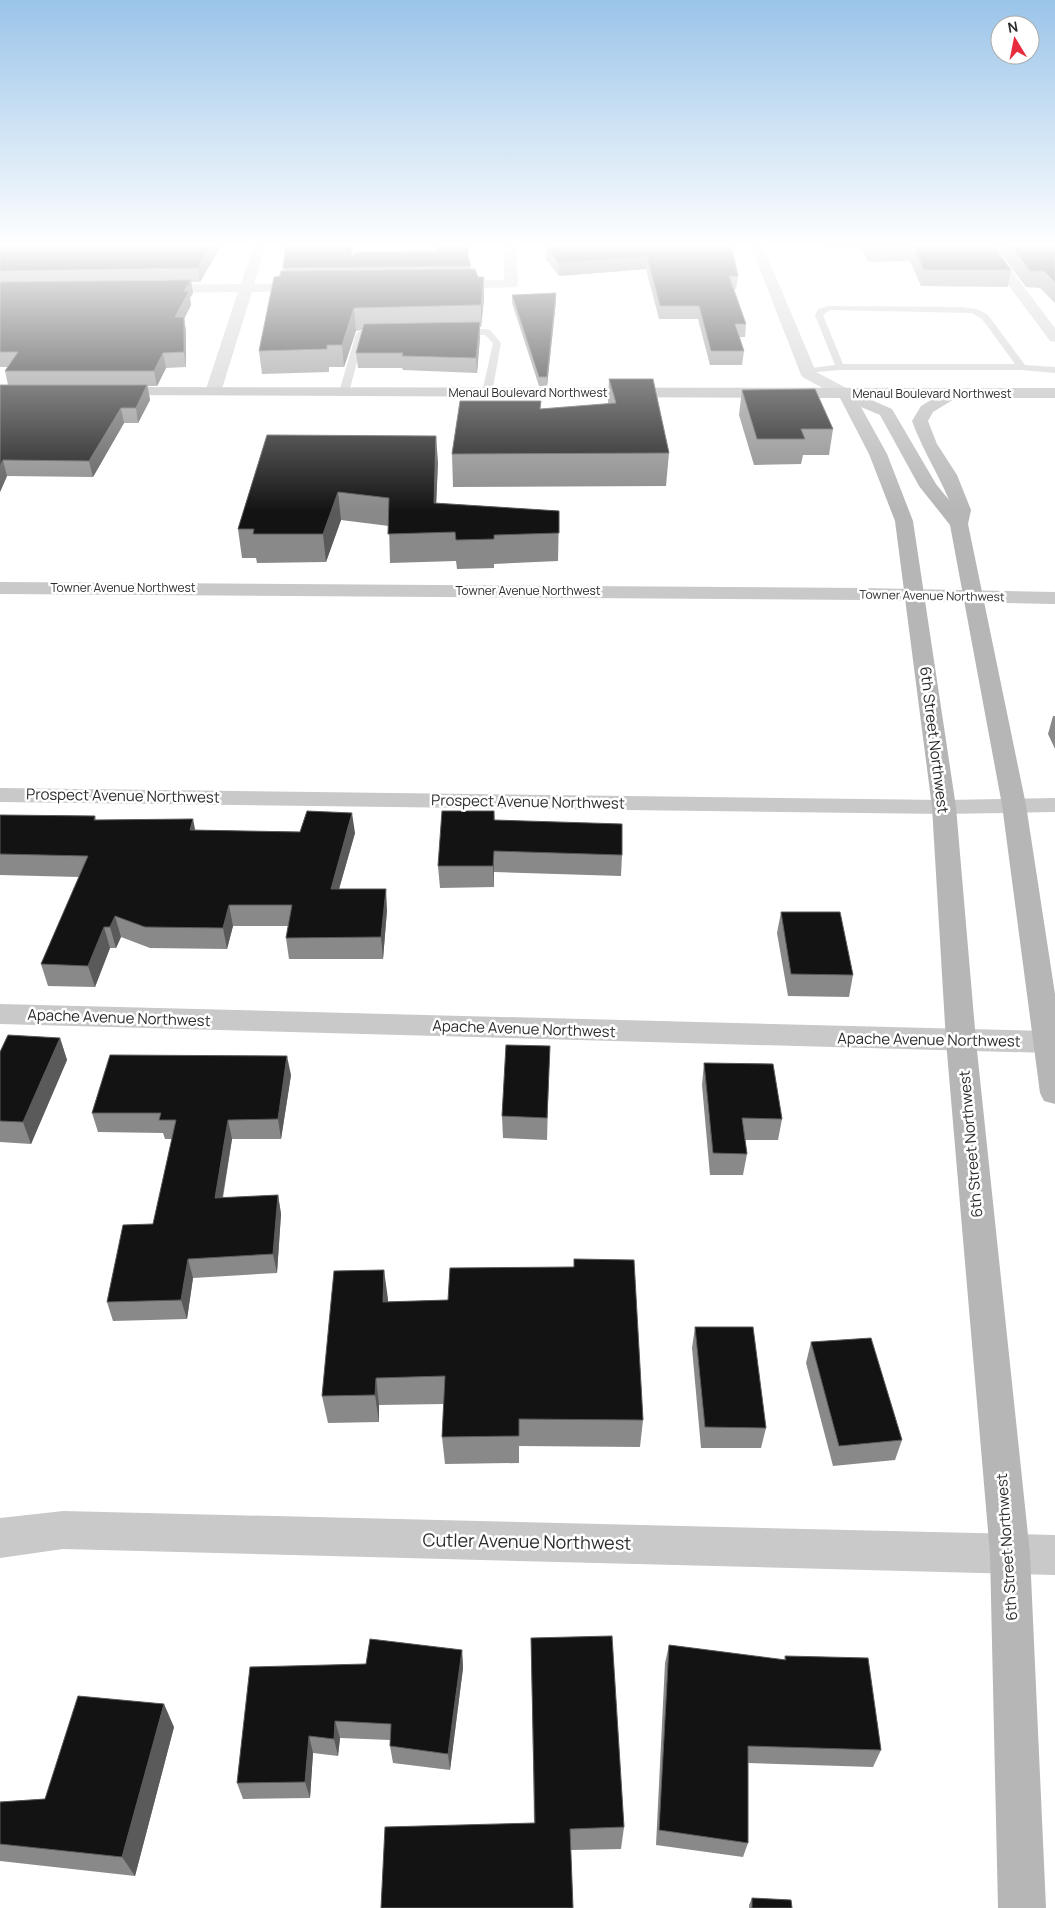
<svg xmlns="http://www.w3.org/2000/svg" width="1055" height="1908" font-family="Manrope,sans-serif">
<rect width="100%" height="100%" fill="#fff"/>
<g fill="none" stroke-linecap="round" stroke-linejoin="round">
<g fill="#c9c9c9" fill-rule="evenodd">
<path d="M829,306L961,307L977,309L988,315L1025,365L1055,367V373L1022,370H840L804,373V369L835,365L815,315L818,309ZM830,310L972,313L982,319L1015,364H843L823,315Z"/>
<polygon points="487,329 490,330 501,343 492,393 487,396 482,393 493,343 485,335 459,335 455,332 459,329"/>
<polygon points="382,330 385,331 385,335 364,336 349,392 344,395 341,394 339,392 356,334 360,331"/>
</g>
<g fill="#c9c9c9" fill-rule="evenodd">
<polygon points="254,244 266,244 254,284 308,283 315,287 308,291 252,292 221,392 219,395 207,395 205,392 238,292 154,293 147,289 154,285 241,284"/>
<polygon points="504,244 516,244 518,284 516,287 446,289 439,285 446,281 504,280"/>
<polygon points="750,244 762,244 816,372 852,391 854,394 852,397 840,397 804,378 801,375"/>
<polygon points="978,244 991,244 1055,328 1055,342 1050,341"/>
<polygon points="0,582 863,588 1055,592 1055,604 863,600 0,594"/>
<polygon points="0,788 944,800 1055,798 1055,812 944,814 0,802"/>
<polygon points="0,1004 1048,1031 1055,1033 1055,1051 1048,1053 0,1024"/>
<polygon points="63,1511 1055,1535 1055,1575 63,1549 0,1558 0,1518"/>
</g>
<path fill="#b6b6b6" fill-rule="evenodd" d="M112,387L1055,388V398H956L933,412L928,421L937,444L957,475L971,510L968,524L1026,805L1055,994V1104L1044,1101L1040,1093L1002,805L950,525L919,486L880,415L861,407L887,454L913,521L956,807L976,1041L1030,1554L1046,1908H998L990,1554L946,1041L932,807L895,521L869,454L840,398L106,395L104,392L106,389ZM867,398H934L921,406L912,421C922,449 938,473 949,500L936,484L892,409Z"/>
</g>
<g fill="#898989">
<polygon points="0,244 222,244 200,282 191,282 193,293 190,298 191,305 184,319 186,331 186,367 166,368 157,386 148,386 150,400 138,423 124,423 93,477 7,476 0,492 8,385 5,371 8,367 0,367"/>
<polygon points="353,244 353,256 435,251 432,244 469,244 469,259 471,266 471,269 484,298 481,327 480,327 480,337 477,373 403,370 402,368 358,368 356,353 363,330 356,331 344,367 329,367 329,372 262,374 259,351 280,276 284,271 283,268"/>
<polygon points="546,244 731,244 738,276 736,289 734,289 746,324 745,337 739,337 744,351 742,365 710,365 698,319 659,319 646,269 559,276 546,259"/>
<polygon points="826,244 992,244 1011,270 1008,287 921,286 910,261 869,262 861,249 829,249"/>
<polygon points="993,244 1055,244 1055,303 1040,288 1026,287"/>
<polygon points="556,293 556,301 547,386 539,386 512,303 512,295"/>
<polygon points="609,379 669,453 666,486 453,487 452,454 540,409 608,404"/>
<polygon points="742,390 833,429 829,455 803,455 801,464 754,465 739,415"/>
<polygon points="267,435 438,462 436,504 559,511 558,561 494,564 494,568 457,569 456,561 390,563 389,526 341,520 326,562 257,563 256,558 242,558 238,529"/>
<polygon points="1053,716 1055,716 1055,749 1048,734"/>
<polygon points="494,811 495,821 622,855 621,876 494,872 494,887 440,888 438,866"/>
<polygon points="0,815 95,816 96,820 195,830 355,833 339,889 387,910 383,959 289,959 286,938 288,926 233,926 227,949 150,948 121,937 116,948 110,948 95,987 48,986 41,964 79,877 0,875"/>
<polygon points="781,912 853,975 849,997 788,996 777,933"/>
<polygon points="60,1038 67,1060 31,1144 0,1142 0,1052"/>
<polygon points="704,1063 782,1119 778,1140 745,1140 747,1154 743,1175 710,1175 702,1085"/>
<polygon points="549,1068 547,1140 503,1138 502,1116"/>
<polygon points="291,1075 281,1139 232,1139 223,1198 278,1195 281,1214 277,1273 193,1278 187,1319 113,1321 107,1302 153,1224 172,1139 165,1139 163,1133 98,1132 92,1113"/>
<polygon points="574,1259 643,1420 640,1447 519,1446 519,1463 445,1464 442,1437 444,1404 379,1405 379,1422 328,1423 322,1396 388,1299 388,1302 448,1300 574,1267"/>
<polygon points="695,1327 766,1428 761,1448 701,1448 692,1348"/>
<polygon points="811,1342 902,1440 895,1460 833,1466 806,1363"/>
<polygon points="531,1638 624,1827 621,1849 571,1850 534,1823"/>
<polygon points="669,1645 784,1660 785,1656 881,1750 873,1767 748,1763 748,1843 743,1857 656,1845 665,1663"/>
<polygon points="462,1650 463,1668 450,1770 393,1763 390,1746 390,1740 340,1738 338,1756 313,1753 310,1798 243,1799 237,1783 366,1664"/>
<polygon points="174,1727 135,1876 0,1861 0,1802 45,1799"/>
<polygon points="752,1898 792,1908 749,1908 749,1905"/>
</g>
<g fill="#5a5a5a">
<polygon points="212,244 222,244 200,282 198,268"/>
<polygon points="352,244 353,244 352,267 351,258"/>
<polygon points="647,257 646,269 559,276 559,263"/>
<polygon points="484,277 484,298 481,327 481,305"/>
<polygon points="191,280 193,293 190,298 191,305 184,319 186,331 186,367 184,352 175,317 184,291"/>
<polygon points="556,293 556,301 547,386 547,377"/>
<polygon points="354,308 356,331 344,367 342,345"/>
<polygon points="480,322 480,337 477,373 476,358"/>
<polygon points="163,353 166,368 157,386 154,371"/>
<polygon points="147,385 150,400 138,423 136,408"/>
<polygon points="121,408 124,423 93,477 89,461"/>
<polygon points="436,436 438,462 435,531 434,503"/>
<polygon points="3,460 7,476 0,492 0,467"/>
<polygon points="338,492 341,520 326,562 323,534"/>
<polygon points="352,813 355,833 333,910 331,889"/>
<polygon points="193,819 197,839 190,830"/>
<polygon points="494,851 494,887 493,866"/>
<polygon points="386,889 387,910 383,959 381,937"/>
<polygon points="229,905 233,926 227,949 223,928"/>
<polygon points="115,916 121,937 116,948 110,927"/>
<polygon points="104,927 110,948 95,987 88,966"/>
<polygon points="60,1038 67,1060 31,1144 23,1122"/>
<polygon points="287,1056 291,1075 281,1139 278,1119"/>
<polygon points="228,1120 232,1139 219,1217 215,1198"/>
<polygon points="278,1195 281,1214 277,1273 273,1254"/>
<polygon points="188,1259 193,1278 187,1319 181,1300"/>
<polygon points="384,1270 388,1299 386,1331 383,1302"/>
<polygon points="376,1378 379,1405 379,1422 375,1395"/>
<polygon points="462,1650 463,1668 450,1770 448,1754"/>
<polygon points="164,1704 174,1727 135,1876 122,1857"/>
<polygon points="335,1721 340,1738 338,1756 334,1739"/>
<polygon points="309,1736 313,1753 310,1798 305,1782"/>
</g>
<g fill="#131313" stroke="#5a5a5a">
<polygon points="0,244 212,244 198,268 0,271"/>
<polygon points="286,244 352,244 351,258 356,252 439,251 437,244 468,244 468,257 471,266 283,268"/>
<polygon points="546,244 731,244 738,276 729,276 746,324 735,324 744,351 711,351 699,306 660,306 647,257 559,263 546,247"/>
<polygon points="871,244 992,244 1011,270 924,270 913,245 872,245"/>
<polygon points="1009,244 1055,244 1055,282 1044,271 1030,271"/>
<polygon points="475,269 478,277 484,277 481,305 354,308 342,345 327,345 327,349 259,351 274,277 280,276 281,271"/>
<polygon points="191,280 184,291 189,291 175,317 184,317 184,352 163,353 154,371 5,371 18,352 0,352 0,282"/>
<polygon points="556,293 547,377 539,377 512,295"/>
<polygon points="480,322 476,358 402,356 403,353 356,353 364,324"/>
<polygon points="609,379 653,379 669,453 452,454 460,401 541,401 540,409 616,403"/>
<polygon points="0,385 147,385 136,408 121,408 89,461 3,460 0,467"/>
<polygon points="815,389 833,429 801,429 805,439 757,439 742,390"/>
<polygon points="267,435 436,436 434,503 559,511 559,533 494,535 494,539 456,540 455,532 388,534 389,498 338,492 323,534 253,534 254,529 238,529"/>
<polygon points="307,811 352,813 331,889 386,889 381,937 286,938 292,905 229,905 223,928 145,927 115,916 110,927 104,927 88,966 41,964 88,856 0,854 0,815 95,816 94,820 193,819 190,830 300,832"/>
<polygon points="442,811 494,811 494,820 622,824 622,855 494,851 493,866 438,866"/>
<polygon points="781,912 840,912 853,975 791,974"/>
<polygon points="8,1035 60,1038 23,1122 0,1121 0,1052"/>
<polygon points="506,1045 550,1046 547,1118 502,1116"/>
<polygon points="110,1055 287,1056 278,1119 228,1120 215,1198 278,1195 273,1254 188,1259 181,1300 107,1302 123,1225 153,1224 176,1120 159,1120 161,1113 92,1113"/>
<polygon points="704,1063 773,1064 782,1119 742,1118 747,1154 713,1153"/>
<polygon points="574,1259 634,1260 643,1420 519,1419 519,1436 442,1437 445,1376 376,1378 375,1395 322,1396 334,1271 384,1270 383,1302 448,1300 450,1268 574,1267"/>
<polygon points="695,1327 753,1327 766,1428 705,1427"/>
<polygon points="871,1338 902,1440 839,1446 811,1342"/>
<polygon points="612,1636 624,1827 570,1829 573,1908 381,1908 385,1827 535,1823 531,1638"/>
<polygon points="370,1639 462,1650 448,1754 390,1746 391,1724 335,1721 334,1739 309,1736 305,1782 237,1783 250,1667 366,1664"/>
<polygon points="669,1645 786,1660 785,1656 868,1658 881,1750 748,1746 748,1843 659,1830"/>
<polygon points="78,1696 164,1704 122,1857 0,1844 0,1802 45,1799"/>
<polygon points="752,1898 791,1900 792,1908 752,1908"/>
</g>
<linearGradient id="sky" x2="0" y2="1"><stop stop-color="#9ac4e9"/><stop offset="0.48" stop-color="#fff"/><stop offset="1" stop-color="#fff" stop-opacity="0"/></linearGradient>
<rect width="1055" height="511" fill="url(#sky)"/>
<g text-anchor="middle" stroke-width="5" stroke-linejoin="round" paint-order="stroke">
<g font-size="12" fill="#2c2c2c" stroke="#fff">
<text x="528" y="397">Menaul Boulevard Northwest</text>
<text x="932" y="398">Menaul Boulevard Northwest</text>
<text x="123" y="592">Towner Avenue Northwest</text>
<text x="528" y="595">Towner Avenue Northwest</text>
<text transform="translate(932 596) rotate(1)" y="4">Towner Avenue Northwest</text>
</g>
<g font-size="15" fill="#2c2c2c" stroke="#fff">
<text transform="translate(934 740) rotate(83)" y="5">6th Street Northwest</text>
<text transform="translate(123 796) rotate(1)" y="5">Prospect Avenue Northwest</text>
<text transform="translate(528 802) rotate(1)" y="5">Prospect Avenue Northwest</text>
<text transform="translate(119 1018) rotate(2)" y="5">Apache Avenue Northwest</text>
<text transform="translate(524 1029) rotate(2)" y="5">Apache Avenue Northwest</text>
<text transform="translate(929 1040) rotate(1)" y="5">Apache Avenue Northwest</text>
<text transform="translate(971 1144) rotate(-95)" y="5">6th Street Northwest</text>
<text transform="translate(1007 1547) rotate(-94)" y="5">6th Street Northwest</text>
</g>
<g font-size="18" fill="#2c2c2c" stroke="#fff">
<text transform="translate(527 1542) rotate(1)" y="6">Cutler Avenue Northwest</text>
</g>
</g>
<g transform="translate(1015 40) rotate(350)"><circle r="24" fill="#ffffff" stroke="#ababab"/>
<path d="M0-4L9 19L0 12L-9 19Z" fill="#e62c3d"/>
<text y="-8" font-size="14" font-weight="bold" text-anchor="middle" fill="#2c2c2c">N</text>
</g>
</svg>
